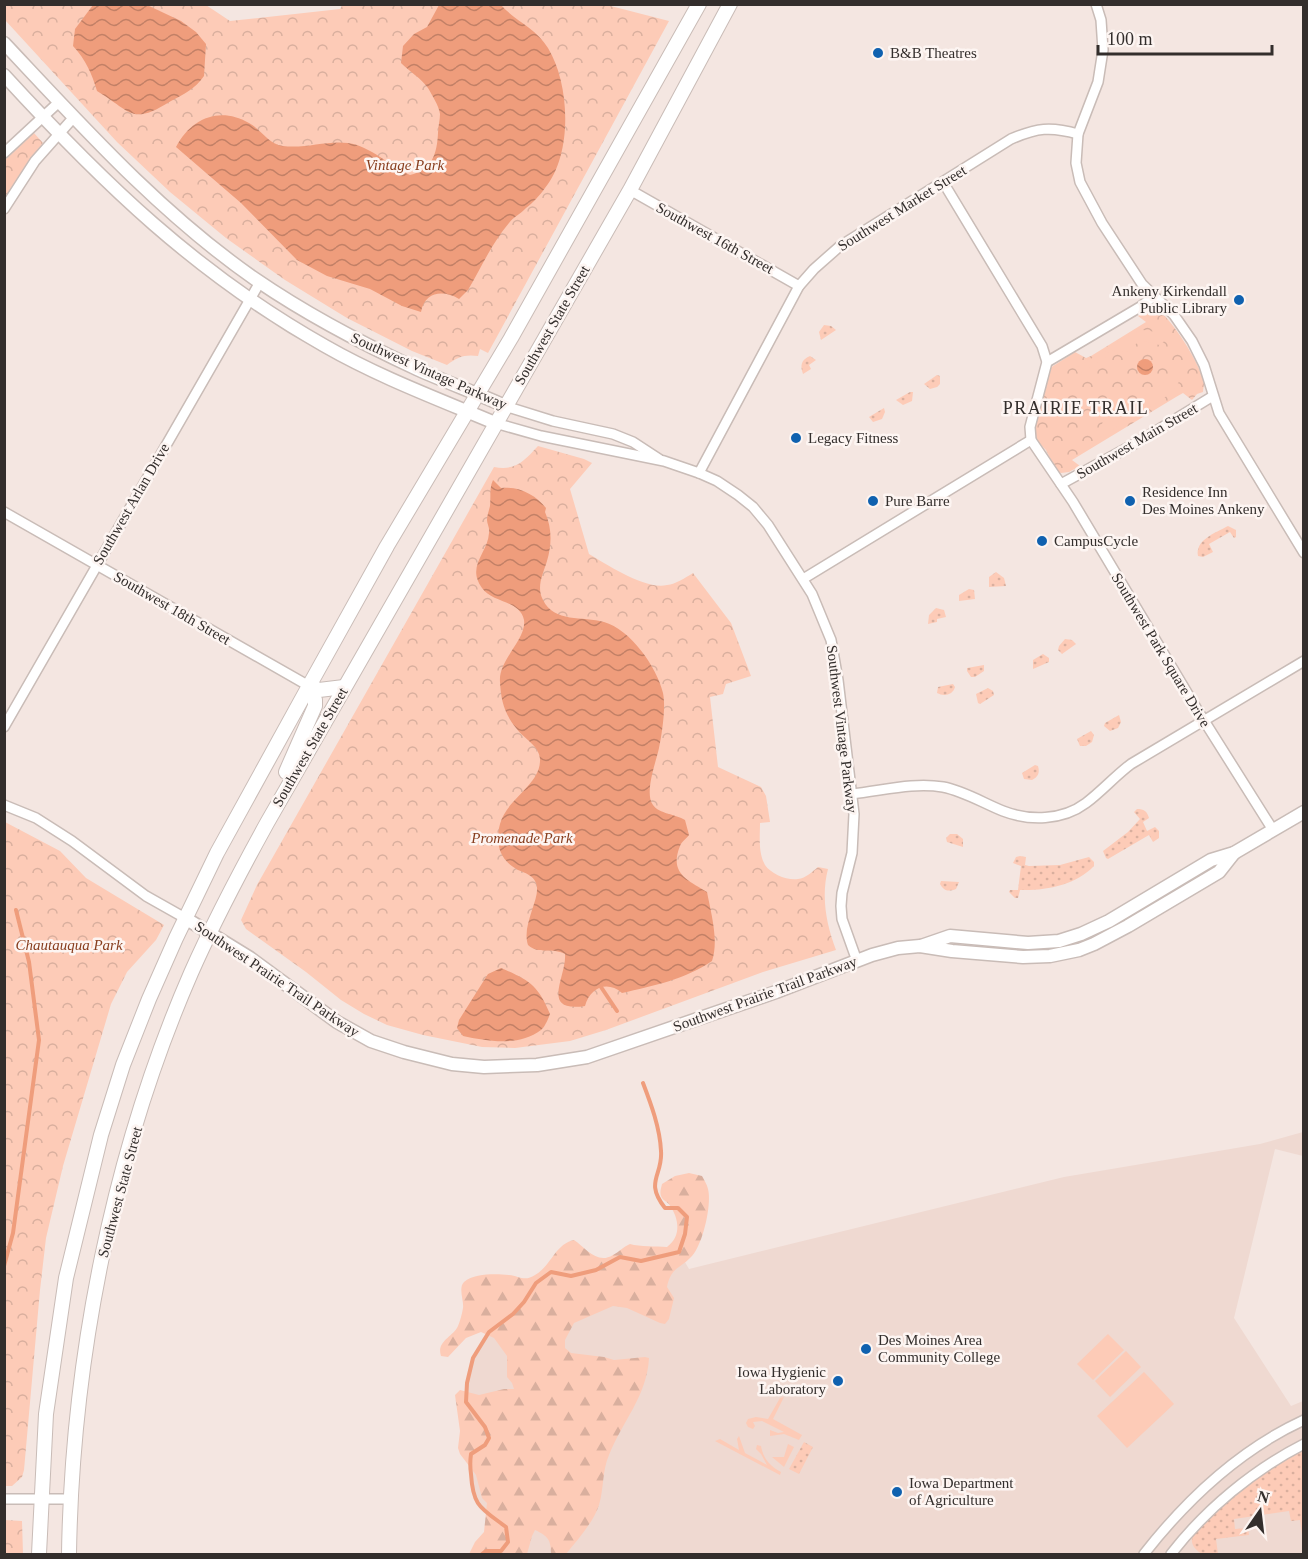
<svg xmlns="http://www.w3.org/2000/svg" width="1308" height="1559" font-family="'Times New Roman',serif">
<defs>
<pattern id="grass-dots" width="8" height="8" patternUnits="userSpaceOnUse" patternTransform="scale(1.5)"><rect width="8" height="8" fill="#fdcbb7"/><path d="M2 2h.1M6 6h.1" fill="none" stroke="#d9af9e" stroke-width="1.8" stroke-linecap="round"/></pattern>
<pattern id="forest-firs" width="22" height="20" patternUnits="userSpaceOnUse" patternTransform="scale(1.5)"><rect width="22" height="20" fill="#fdcbb7"/><path d="M5 1l3.5 6h-7zM16 11l3.5 6h-7z" fill="#d9af9e"/></pattern>
<pattern id="park-crowns" width="20" height="18" patternUnits="userSpaceOnUse" patternTransform="scale(1.5)"><rect width="20" height="18" fill="#fdcbb7"/><path d="M2 6a3 3 0 1 1 6 0M12 15a3 3 0 1 1 6 0" fill="none" stroke="#d9af9e"/></pattern>
<pattern id="water-waves" width="16" height="10" patternUnits="userSpaceOnUse" patternTransform="scale(1.5)"><rect width="16" height="10" fill="#ef9d7c"/><path d="M0 5q4-4 8 0t8 0" fill="none" stroke="#c28066"/></pattern>
</defs>
<rect width="100%" height="100%" fill="#f4e6e1"/>
<polygon fill="#efd9d1" points="1303,1132 1303,1156 1275,1149 1234,1318 1291,1406 1303,1401 1303,1554 482,1554 493,1517 478,1505 471,1490 466,1402 467,1383 473,1358 489,1332 679,1252 689,1269 1064,1177 1260,1144"/>
<g fill="url(#grass-dots)">
<polygon points="824,325 831,326 836,330 821,340 819,332"/>
<path d="M810,356L816,360L809,365L811,369L803,374C800,365 801,360 810,356Z"/>
<polygon points="937,375 940,376 940,384 937,387 930,389 924,384"/>
<polygon points="910,392 913,392 912,401 903,405 896,400"/>
<polygon points="884,408 885,412 882,419 873,422 869,417"/>
<path d="M1228,526L1236,530V537L1234,538L1230,532L1209,544L1213,552L1203,557L1198,556C1195,540 1215,533 1228,526Z"/>
<polygon points="996,572 1004,578 1006,586 989,587 989,577"/>
<polygon points="969,589 974,590 975,599 959,601 959,595"/>
<polygon points="936,608 944,610 946,617 937,619 937,622 928,624 929,615"/>
<polygon points="1065,639 1072,640 1076,644 1062,654 1058,650 1059,646"/>
<polygon points="1043,654 1049,658 1049,662 1033,669 1033,660"/>
<polygon points="984,665 984,671 975,677 971,677 967,671 967,668"/>
<path d="M953,684L955,687C953,695 944,697 937,693L938,687Z"/>
<polygon points="988,688 993,691 994,695 980,704 978,703 976,694"/>
<polygon points="1119,715 1121,722 1118,728 1110,731 1104,726 1105,723"/>
<polygon points="1091,731 1094,735 1092,742 1086,746 1080,746 1077,739"/>
<path d="M1035,765L1038,766C1040,773 1038,777 1032,780L1024,779L1022,773Z"/>
<path d="M1137,809C1144,809 1147,811 1149,818L1143,822L1147,831L1155,827L1159,831V838L1153,842L1149,835L1108,859L1106,858L1103,851L1128,832L1140,819L1134,812Z"/>
<polygon points="950,834 957,834 963,839 963,847 947,842 946,838"/>
<path d="M1020,856L1026,857L1025,865L1029,866L1060,865L1089,857L1094,862V866C1076,885 1045,891 1020,890L1018,898H1015L1009,892L1010,890H1018L1021,866L1013,863L1016,857Z"/>
<path d="M941,881L959,882L956,889C948,892 944,891 940,884Z"/>
<polygon points="804,1442 813,1447 799,1474 789,1469"/>
<path d="M1303,1449V1542L1300,1520L1291,1521L1289,1511L1234,1519L1235,1529L1248,1528L1249,1535L1216,1539L1218,1554H1202C1197,1551 1191,1546 1192,1539C1193,1534 1200,1529 1204,1525C1232,1493 1268,1471 1303,1449Z"/>
</g>
<path fill="url(#forest-firs)" d="M689,1173L702,1176C704,1180 707,1184 708,1189C712,1204 703,1244 692,1256C680,1269 671,1267 667,1287L674,1298L669,1319L665,1324L660,1323L627,1308L613,1306L574,1323L565,1340V1348L571,1353L604,1357L614,1360L645,1357L649,1358C647,1396 622,1422 609,1455C602,1471 604,1488 599,1505C593,1523 578,1539 566,1554H551C551,1540 548,1536 535,1530L532,1536L527,1554H469L475,1542L484,1532L487,1503L482,1498L476,1475L460,1454L458,1448L460,1431L455,1395L460,1390L479,1395L504,1389H514L512,1383L507,1377V1356L494,1338L481,1332L466,1338L448,1357L441,1356C436,1341 453,1337 458,1326C460,1321 462,1314 463,1308C464,1300 458,1288 464,1282C475,1273 496,1274 509,1275C519,1276 525,1282 535,1275C552,1265 555,1244 574,1240C586,1248 597,1265 613,1255C619,1252 623,1247 630,1244C640,1247 656,1246 667,1247C682,1236 679,1218 669,1204C667,1202 663,1200 662,1198C659,1193 661,1189 662,1184L675,1176Z"/>
<g fill="url(#park-crowns)">
<path d="M5,4L206,5L230,21L340,9L343,4H603L669,21L488,353L480,349L478,356C465,354 457,357 447,365L412,351L347,318L285,280L226,238L170,192L117,142L5,20Z"/>
<polygon points="34,133 43,143 24,168 5,199 5,160"/>
<path d="M1155,309C1170,314 1202,367 1204,383C1204,385 1203,390 1203,392L1197,394L1192,400L1183,393L1176,397L1072,460L1080,466L1069,472L1061,473L1056,471L1046,450L1036,440L1034,432L1050,368L1075,352L1086,358L1091,356L1146,322L1138,316L1148,310Z"/>
<path d="M538,446L584,459L592,463L570,489L589,554C608,565 645,590 667,585C676,584 685,578 693,573L731,623L751,676L726,684L723,694L710,697L718,767L761,787L766,796L770,822L760,823C760,836 758,853 765,865C771,874 788,881 798,879C806,878 812,872 818,867L828,869C821,896 826,924 836,950L763,972L606,1030L570,1041L515,1048L482,1047L423,1035L387,1025L364,1014L341,1000L306,972L246,929L241,920L257,885L494,467C516,471 524,461 538,446Z"/>
<polygon points="5,822 60,851 86,878 164,925 156,940 127,972 111,1004 63,1166 46,1238 40,1290 24,1470 22,1477 12,1486 4,1486"/>
<polygon points="5,1520 22,1521 23,1554 5,1554"/>
</g>
<g fill="#fdcbb7">
<path d="M1143,330L1156,332L1164,342L1159,345C1146,340 1136,340 1127,352L1122,351L1121,354L1108,348L1130,334Z"/>
<polygon points="1104,351 1111,354 1079,374 1075,368"/>
<path d="M1174,360L1181,376C1176,394 1160,400 1145,410L1146,394L1149,395L1151,390C1164,385 1171,377 1170,362Z"/>
<polygon points="1142,403 1140,413 1125,422 1121,417"/>
<polygon points="1117,420 1120,425 1094,441 1090,435 1101,427 1103,421 1112,422"/>
<polygon points="1108,1334 1124,1350 1093,1380 1077,1364"/>
<polygon points="1126,1351 1141,1367 1110,1397 1095,1381"/>
<polygon points="1144,1372 1174,1404 1127,1448 1097,1416"/>
<polygon points="784,1397 773,1419 802,1435 799,1440 784,1434 770,1436 770,1430 778,1433 784,1432 762,1421 753,1422 755,1426 753,1429 748,1427 746,1423 748,1419 756,1417 768,1419 780,1398"/>
<path d="M739,1436L745,1453L767,1465L761,1454L756,1449L757,1445L761,1446C763,1458 770,1466 781,1472L780,1475L715,1441L720,1439L739,1450L737,1439Z"/>
<polygon points="788,1444 794,1447 784,1467 772,1457 784,1457"/>
</g>
<g fill="url(#water-waves)">
<path d="M93,5H147L181,21L196,32L206,44L204,76C195,89 184,94 171,101C131,126 132,112 97,91C92,74 86,60 73,46L75,29Z"/>
<path d="M439,5H501C515,21 536,28 548,48C570,84 573,154 545,188C540,195 533,203 526,208C521,214 513,217 509,223C492,243 481,268 468,290L459,299C444,290 425,291 421,312L402,306L370,289L327,276L297,260L241,203L176,147C191,118 220,106 249,123C262,130 268,144 283,146C305,149 327,140 348,143C370,146 390,166 410,175C432,170 437,154 438,133C438,127 440,120 440,114C439,106 432,95 428,88C421,78 410,72 401,63L403,46L414,34L427,27Z"/>
<circle cx="1145" cy="367" r="8"/>
<path d="M493,480L501,488C519,486 536,495 546,508L545,512C552,528 552,544 547,561C543,574 536,587 543,600C554,623 583,616 604,622C630,629 657,667 663,693C666,707 662,734 659,748C656,762 644,793 653,805C659,814 676,814 685,820L689,835C686,839 682,841 680,846C669,873 687,880 707,892C711,913 719,940 712,961C686,979 653,986 622,993C607,980 590,988 585,1006C539,1013 567,976 565,954C552,947 539,955 528,945C521,924 542,897 536,883C533,875 525,873 518,870C499,860 495,843 500,824C507,798 541,785 540,759C539,745 524,739 516,728C504,713 501,700 500,682C498,660 527,639 524,620C520,600 492,603 482,588C466,566 488,553 489,533C490,528 487,524 487,520C487,515 489,511 490,506C491,496 489,489 493,480Z"/>
<path d="M501,968C529,980 538,985 550,1014C548,1019 545,1027 541,1030C519,1047 487,1041 463,1036L457,1028L459,1020L488,974Z"/>
</g>
<g fill="none" stroke-linecap="round" stroke-linejoin="round">
<g stroke="#ef9d7c" stroke-width="4">
<polyline points="601,987 617,1011"/>
<polyline points="4,1266 13,1233 39,1040 29,962 16,910"/>
<path d="M482,1554L486,1551H501L508,1542L506,1527C481,1508 473,1507 471,1474C470,1467 470,1461 471,1454L485,1445L489,1438L485,1427L466,1402L467,1383L473,1358L489,1332L513,1314L524,1302L536,1283L551,1272L571,1276L596,1270L620,1257L641,1261L679,1252L685,1234L687,1217L678,1208H665C644,1181 663,1176 661,1151C660,1128 651,1104 643,1083"/>
</g>
<g stroke="#c9bcb7" stroke-width="12">
<g id="minor">
<polyline points="1096,4 1101,20 1103,50 1098,82 1078,134 1076,163 1080,182 1102,223 1142,284 1174,315 1192,341 1204,365 1219,413 1304,553"/>
<polyline points="4,153 59,102"/>
<polyline points="943,182 1042,346 1047,362 1030,427 1031,440 1073,502 1198,711 1273,830"/>
<polyline points="630,190 799,286"/>
<polyline points="4,209 35,161 74,117"/>
<polyline points="1047,362 1140,307 1154,296"/>
<polyline points="505,406 553,421 613,434 633,442 659,459"/>
<polyline points="495,423 541,436 664,461 699,473 717,481 738,495 753,507 768,525 812,594 831,640 838,680 854,814 852,853 842,893 841,906 842,919 857,961"/>
<path d="M699,473L799,286L814,269L840,246L1011,139C1037,128 1050,126 1078,134"/>
<polyline points="1061,484 1138,442 1213,396"/>
<polyline points="4,512 309,686"/>
<polyline points="803,579 1031,440"/>
<polyline points="4,727 260,282"/>
<path d="M851,794C882,791 912,782 943,787C964,791 983,803 1003,811C1029,821 1062,821 1086,803C1102,791 1115,776 1131,764L1304,661"/>
<polyline points="4,805 36,818 72,841 146,896 185,918"/>
<polyline points="4,1499 71,1499"/>
<path d="M1144,1554C1187,1499 1239,1450 1304,1420"/>
<path d="M1171,1554C1206,1509 1253,1470 1304,1444"/>
</g>
</g>
<g stroke="#c9bcb7" stroke-width="15">
<g id="tertiary">
<path d="M4,43C83,127 160,213 255,279C306,314 361,343 417,369C446,382 476,393 505,406"/>
<path d="M4,75C103,183 197,274 325,346C379,377 438,399 495,423"/>
<polyline points="185,918 250,958 337,1022 371,1041 404,1052 452,1064 484,1067 537,1065 587,1057 776,992 872,955 898,948 920,946 952,951 1023,957 1050,956 1079,950 1094,944 1128,926 1219,872 1234,853"/>
<polyline points="921,946 950,936 1028,943 1059,941 1081,934 1109,921 1211,860 1234,853 1304,812"/>
</g>
</g>
<g stroke="#c9bcb7" stroke-width="16">
<g id="secondary">
<polyline points="309,686 319,690 344,687"/>
<polyline points="286,772 315,706 315,700 309,686"/>
<polyline points="39,1554 46,1414 66,1278 101,1135 123,1065 149,999 176,938 217,853 309,686 387,546 511,338 699,4"/>
<path d="M69,1554C72,1359 113,1152 191,973C214,921 240,872 267,823L630,190L730,4"/>
</g>
</g>
<use href="#minor" stroke="#fff" stroke-width="9"/>
<use href="#tertiary" stroke="#fff" stroke-width="12"/>
<use href="#secondary" stroke="#fff" stroke-width="14"/>
</g>
<g fill="#0f61af" stroke="#fdf5f2" stroke-width="2">
<circle cx="878" cy="53" r="6"/>
<circle cx="1239" cy="300" r="6"/>
<circle cx="796" cy="438" r="6"/>
<circle cx="873" cy="501" r="6"/>
<circle cx="1130" cy="501" r="6"/>
<circle cx="1042" cy="541" r="6"/>
<circle cx="866" cy="1349" r="6"/>
<circle cx="838" cy="1381" r="6"/>
<circle cx="897" cy="1492" r="6"/>
</g>
<g text-anchor="middle" stroke-width="5" stroke-linejoin="round" paint-order="stroke">
<g font-size="15" fill="#332e2c" stroke="#fdf5f2" text-anchor="start">
<text x="890" y="58">B&amp;B Theatres</text>
<text x="1227" y="296" text-anchor="end">Ankeny Kirkendall<tspan x="1227" dy="17">Public Library</tspan></text>
<text x="808" y="443">Legacy Fitness</text>
<text x="1142" y="497">Residence Inn<tspan x="1142" dy="17">Des Moines Ankeny</tspan></text>
<text x="885" y="506">Pure Barre</text>
<text x="1054" y="546">CampusCycle</text>
<text x="878" y="1345">Des Moines Area<tspan x="878" dy="17">Community College</tspan></text>
<text x="826" y="1377" text-anchor="end">Iowa Hygienic<tspan x="826" dy="17">Laboratory</tspan></text>
<text x="909" y="1488">Iowa Department<tspan x="909" dy="17">of Agriculture</tspan></text>
</g>
<g font-size="15" font-style="italic" fill="#883d1d" stroke="#fdf5f2">
<text x="405" y="170">Vintage Park</text>
<text x="522" y="843">Promenade Park</text>
<text x="69" y="950">Chautauqua Park</text>
</g>
<g font-size="15" fill="#332e2c" stroke="#fdf5f2">
<text transform="translate(902 208) rotate(-32)" y="5">Southwest Market Street</text>
<text transform="translate(715 238) rotate(29)" y="5">Southwest 16th Street</text>
<text transform="translate(552 325) rotate(-60)" y="5">Southwest State Street</text>
<text transform="translate(429 371) rotate(24)" y="5">Southwest Vintage Parkway</text>
<text transform="translate(1137 441) rotate(-30)" y="5">Southwest Main Street</text>
<text transform="translate(131 504) rotate(-60)" y="5">Southwest Arlan Drive</text>
<text transform="translate(172 608) rotate(30)" y="5">Southwest 18th Street</text>
<text transform="translate(1161 650) rotate(59)" y="5">Southwest Park Square Drive</text>
<text transform="translate(842 729) rotate(83)" y="5">Southwest Vintage Parkway</text>
<text transform="translate(310 747) rotate(-60)" y="5">Southwest State Street</text>
<text transform="translate(277 979) rotate(34)" y="5">Southwest Prairie Trail Parkway</text>
<text transform="translate(765 994) rotate(-20)" y="5">Southwest Prairie Trail Parkway</text>
<text transform="translate(120 1192) rotate(-75)" y="5">Southwest State Street</text>
</g>
<g font-size="18" letter-spacing="1.5" fill="#332e2c" stroke="#fdf5f2">
<text x="1076" y="414">PRAIRIE TRAIL</text>
</g>
</g>
<rect width="1308" height="1559" fill="none" stroke="#332e2c" stroke-width="12"/>
<g transform="translate(1260 1511) rotate(14)" stroke="#fdf5f2" stroke-width="4.5" paint-order="stroke">
<path d="M0-4.5L10 22L0 15L-10 22Z" fill="#332e2c"/>
<text y="-9" font-size="16" font-weight="bold" text-anchor="middle" fill="#332e2c">N</text>
</g>
<path d="M1098 45v9h174v-9" fill="none" stroke="#332e2c" stroke-width="3"/>
<text x="1107" y="45" font-size="18" fill="#332e2c" stroke="#fdf5f2" stroke-width="4.5" paint-order="stroke">100 m</text>
</svg>
